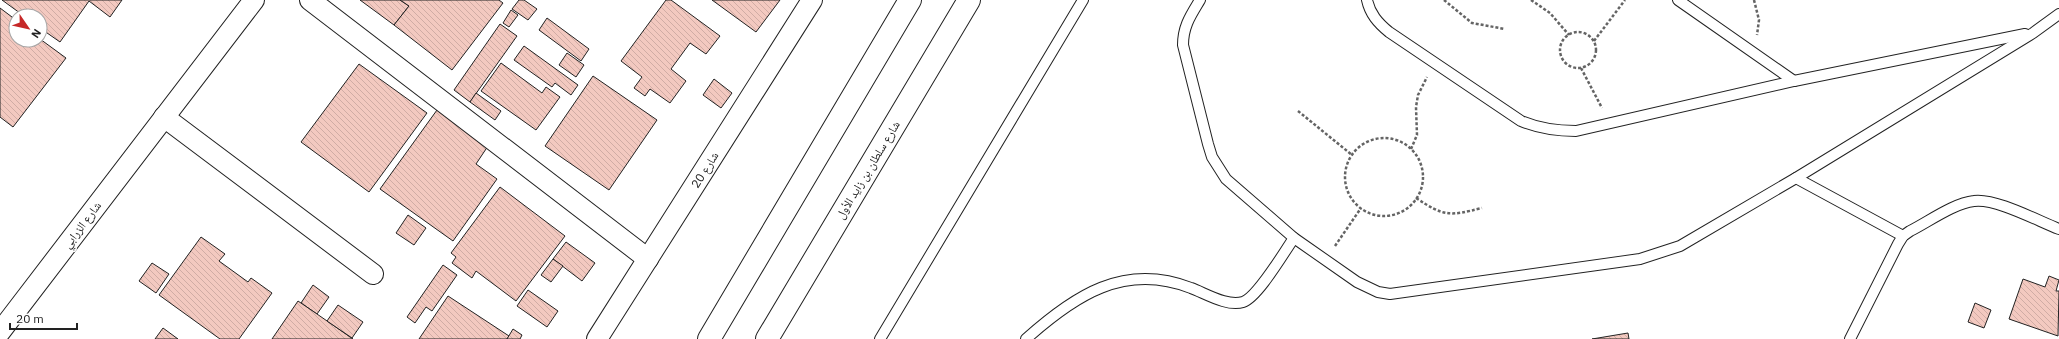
<svg xmlns="http://www.w3.org/2000/svg" width="2059" height="339" font-family="'IBM Plex Sans','Noto Naskh Arabic',sans-serif">
<defs>
<pattern id="building-back-hatch" width="6" height="6" patternUnits="userSpaceOnUse"><rect width="6" height="6" fill="#f3c9c0"/><path d="M-1 5l2 2M0 0l6 6M5-1l2 2" fill="none" stroke="#d0aca5"/></pattern>
</defs>
<rect width="100%" height="100%" fill="#fff"/>
<g fill="url(#building-back-hatch)" stroke="#222">
<polygon points="2,0 122,0 110,17 89,1 60,42 40,28 40,16 24,16"/>
<polygon points="360,0 400,0 409,6 394,25"/>
<polygon points="400,0 499,0 503,3 452,70 394,25 409,6"/>
<polygon points="519,0 524,0 537,9 528,20 512,9"/>
<polygon points="666,0 671,0 720,36 706,54 690,43 671,69 686,81 670,103 650,89 645,96 634,88 642,77 621,61"/>
<polygon points="712,0 780,0 756,32"/>
<polygon points="0,8 16,20 16,40 40,39 66,58 13,127 0,117"/>
<polygon points="511,10 518,15 509,27 503,23"/>
<polygon points="547,18 589,49 581,61 539,30"/>
<polygon points="500,24 517,36 470,102 454,90"/>
<polygon points="524,46 578,85 571,95 555,83 552,87 514,60"/>
<polygon points="567,53 584,65 576,77 559,65"/>
<polygon points="501,63 542,93 546,87 560,97 536,130 481,91"/>
<polygon points="359,64 427,113 369,192 301,142"/>
<polygon points="593,76 657,120 609,190 545,146"/>
<polygon points="714,79 732,93 721,108 703,95"/>
<polygon points="476,93 501,111 495,120 470,102"/>
<polygon points="437,110 488,146 476,164 497,179 453,241 380,189"/>
<polygon points="500,187 565,236 516,301 476,271 472,278 452,263 456,257 451,253"/>
<polygon points="408,215 426,228 414,245 396,233"/>
<polygon points="201,237 225,254 219,261 248,282 251,278 272,293 239,339 220,339 159,295"/>
<polygon points="566,242 595,263 582,281 553,259"/>
<polygon points="553,259 563,266 551,282 541,275"/>
<polygon points="152,263 169,274 156,293 139,281"/>
<polygon points="443,265 457,275 432,311 426,307 415,323 407,317"/>
<polygon points="2049,276 2059,280 2056,291 2059,291 2058,336 2009,319 2023,279 2045,287"/>
<polygon points="313,285 329,297 317,314 301,303"/>
<polygon points="528,290 558,311 547,327 517,306"/>
<polygon points="448,296 509,336 507,339 419,339"/>
<polygon points="298,301 317,314 353,339 272,339"/>
<polygon points="1975,303 1991,310 1984,328 1968,322"/>
<polygon points="338,305 363,322 352,338 327,321"/>
<polygon points="163,328 178,339 155,339"/>
<polygon points="513,329 522,335 520,339 507,339"/>
<polygon points="1628,333 1629,339 1592,339"/>
</g>
<g fill="none" stroke-linecap="round" stroke-linejoin="round">
<g stroke="#222" stroke-width="12">
<g id="service">
<path d="M1200,0C1191,15 1183,26 1183,45L1208,144L1212,157L1226,179L1294,238L1357,282L1378,292L1390,294L1640,259L1680,246L1796,178L2033,33L2059,14"/>
<path d="M1367,0C1370,14 1378,23 1389,32L1521,121C1540,129 1556,131 1576,131L1794,81L2025,34"/>
<polyline points="1678,0 1794,81"/>
<polyline points="1796,178 1903,236"/>
<polyline points="880,339 1083,0"/>
<path d="M1026,339C1074,296 1124,262 1191,288C1205,293 1227,307 1243,302C1258,297 1284,252 1294,238"/>
<path d="M1850,339L1898,244L1903,236L1910,231C1928,222 1954,203 1974,201C1996,198 2038,221 2059,229"/>
</g>
</g>
<g stroke="#222" stroke-width="22">
<g id="minor">
<polyline points="310,0 648,259"/>
<polyline points="164,117 373,274"/>
<polyline points="0,332 254,0"/>
<polyline points="597,339 812,0"/>
</g>
</g>
<g stroke="#222" stroke-width="24">
<g id="secondary">
<polyline points="709,339 910,0"/>
<polyline points="767,339 969,0"/>
</g>
</g>
<g stroke="#646464" stroke-width="2.5" stroke-dasharray="3 2" stroke-linecap="butt">
<polyline points="1444,0 1472,23 1505,29"/>
<polyline points="1531,0 1550,13 1569,35"/>
<polyline points="1754,0 1759,20 1757,35"/>
<circle cx="1578" cy="50" r="18"/>
<polyline points="1594,41 1625,0"/>
<polyline points="1581,68 1602,108"/>
<polyline points="1298,111 1352,155"/>
<circle cx="1384" cy="177" r="39"/>
<polyline points="1411,149 1417,135 1416,107 1418,95 1427,77"/>
<path d="M1416,198C1445,217 1449,216 1482,208"/>
<polyline points="1335,246 1361,208"/>
</g>
<use href="#service" stroke="#fff" stroke-width="10"/>
<use href="#minor" stroke="#fff" stroke-width="20"/>
<use href="#secondary" stroke="#fff" stroke-width="22"/>
</g>
<g text-anchor="middle" stroke-width="3" stroke-linejoin="round" paint-order="stroke">
<g font-size="12" fill="#222" stroke="#fff">
<text transform="translate(705 170) rotate(-58)" y="4">شارع 20</text>
<text transform="translate(868 170) rotate(-59)" y="4">شارع سلطان بن زايد الأول</text>
<text transform="translate(82 225) rotate(-53)" y="4">شارع الزرابي</text>
</g>
</g>
<g transform="translate(28 28) rotate(124)"><circle r="19" fill="#ffffff" stroke="#a7a7a7"/>
<path d="M0-3L7 15L0 10L-7 15Z" fill="#c62828"/>
<text y="-6" font-size="11" font-weight="bold" text-anchor="middle" fill="#222222">N</text>
</g>
<path d="M10 323v6h67v-6" fill="none" stroke="#222222" stroke-width="2"/>
<text x="16" y="323" font-size="12" fill="#222222" stroke="#ffffff" stroke-width="3" paint-order="stroke">20 m</text>
</svg>
